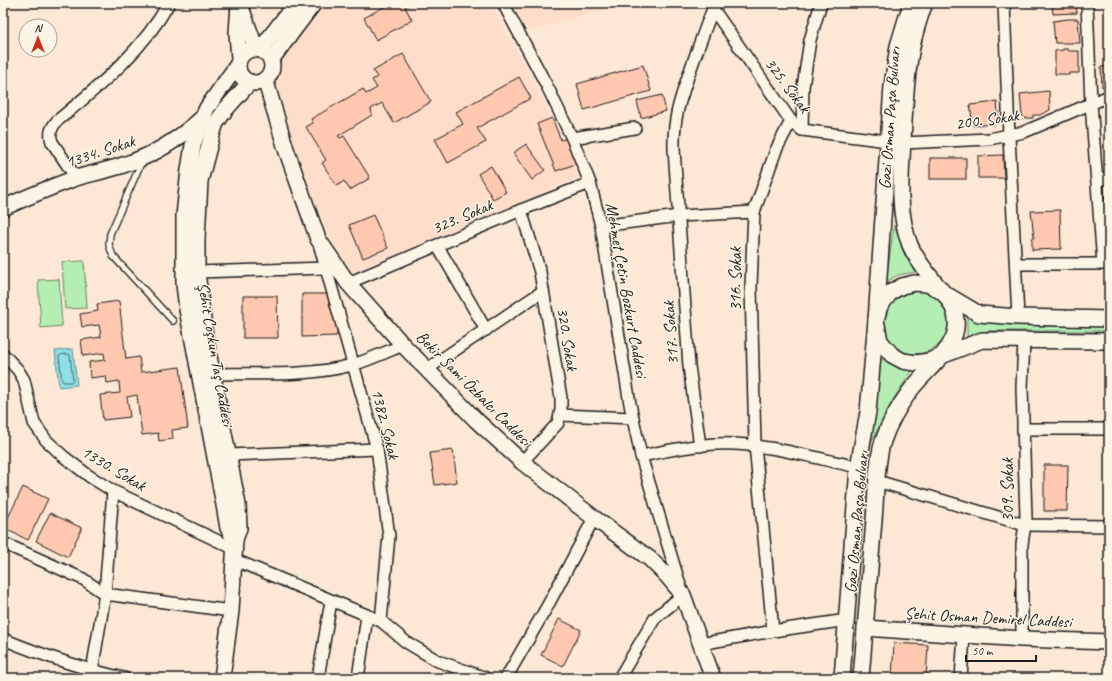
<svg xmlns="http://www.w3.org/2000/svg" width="1112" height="681" font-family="Caveat,sans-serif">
<rect width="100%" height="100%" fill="#fde8d5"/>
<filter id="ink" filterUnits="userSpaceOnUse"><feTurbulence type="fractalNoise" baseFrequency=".025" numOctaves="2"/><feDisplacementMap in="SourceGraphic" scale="8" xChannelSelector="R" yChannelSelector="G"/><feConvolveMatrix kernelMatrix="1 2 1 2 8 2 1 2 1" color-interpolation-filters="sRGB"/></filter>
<g filter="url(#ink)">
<g fill="#fedeca">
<polygon points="323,3 491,3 550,113 579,178 351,273 322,222 290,131 272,75 283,57"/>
<polygon points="511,3 627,3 528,31"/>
</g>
<g fill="#b4eeb3" stroke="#688568">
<polygon points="894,225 905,256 915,272 898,275 886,282"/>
<polygon points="84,261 87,308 65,309 62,262"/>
<polygon points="59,279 62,326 41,328 38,280"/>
<path d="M914,288C932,294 945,296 948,317C955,356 893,369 885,332C884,328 882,323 882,320C883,313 888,306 890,300Z"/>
<polygon points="967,314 1109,323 1109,331 988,331 967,337"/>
<polygon points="880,358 893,364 914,368 894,398 870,444"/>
</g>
<polygon fill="#8edfe7" stroke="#609196" points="73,349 77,385 59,387 55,351"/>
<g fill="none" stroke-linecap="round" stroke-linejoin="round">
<polygon stroke="#4a6a6d" stroke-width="1" points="68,354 70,355 73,380 71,382 64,382 62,381 59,356 61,355"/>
</g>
<g fill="#ffc8b1" stroke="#1c1c1c">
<polygon points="391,3 412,3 405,7 412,20 376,40 364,18"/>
<polygon points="1052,3 1076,3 1077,13 1053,14"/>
<polygon points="1068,19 1078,19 1080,43 1055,43 1053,21"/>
<polygon points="1063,49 1068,49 1069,51 1079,51 1079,73 1069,73 1069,75 1065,75 1065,74 1055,74 1055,51 1063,50"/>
<polygon points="403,54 431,102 394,123 382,103 371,109 372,115 338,136 340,138 344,136 370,178 350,190 344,181 337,186 322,163 326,160 306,127 313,123 311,119 363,89 366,94 377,88 372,80 377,77 373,71"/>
<polygon points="643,65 651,91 584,110 577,84"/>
<polygon points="1109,66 1109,86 1102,87 1101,67"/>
<polygon points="519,77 531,98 477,128 486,142 448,163 435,139 463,124 456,112"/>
<polygon points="1049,91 1050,110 1040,115 1033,115 1033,118 1025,118 1022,115 1020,94"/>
<polygon points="662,95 666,111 641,118 637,101"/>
<polygon points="997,102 999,123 973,126 970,105"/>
<polygon points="552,118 561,140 568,138 578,163 556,171 537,124"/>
<polygon points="526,144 545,170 532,180 513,153"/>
<polygon points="1003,155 1004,178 978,178 978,156"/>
<rect x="930" y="158" width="36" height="21"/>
<polygon points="491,166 506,192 493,199 478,174"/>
<polygon points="1060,210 1061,249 1032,250 1032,238 1034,238 1031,211"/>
<polygon points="373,215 388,248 363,258 349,225"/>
<polygon points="302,294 336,294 337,336 302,337"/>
<polygon points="243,296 277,296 278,338 243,338"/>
<polygon points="119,301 126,359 139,357 141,372 180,367 188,428 172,430 173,439 159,441 158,433 142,435 137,395 127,397 130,417 103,420 100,395 120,393 119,381 107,383 106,376 90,378 89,362 105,360 104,353 83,356 81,340 101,337 99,325 82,327 80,314 98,311 97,304"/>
<polygon points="453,450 457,482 435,485 430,453"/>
<polygon points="1044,465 1068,465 1067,511 1044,511"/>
<polygon points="23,487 48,499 28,540 3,528"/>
<polygon points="50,513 82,528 68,557 36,541"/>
<polygon points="559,619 581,630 563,666 541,655"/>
<polygon points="894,643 928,645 926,678 892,678"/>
</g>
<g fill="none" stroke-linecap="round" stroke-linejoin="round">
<g stroke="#1c1c1c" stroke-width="8">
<polyline id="lane" points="142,161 110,234 109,245 113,256 173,321"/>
</g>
<g stroke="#1c1c1c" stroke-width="14">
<g id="street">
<polyline points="503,3 548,88 572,138 590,183 601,226 630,404 641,456 683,595 655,618 619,678"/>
<polyline points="1004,3 1009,136 1018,317"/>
<polyline points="1087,3 1091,103 1103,264"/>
<polyline points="713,9 791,121 802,130 903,143 989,139 1024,132 1109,96"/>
<polyline points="802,130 803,87 810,40 821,3"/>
<polyline points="572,138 635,128"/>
<path d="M76,178L52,142C49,133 51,128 57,121C99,86 142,52 169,3"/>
<polyline points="1097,180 1109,178"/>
<polyline points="521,210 540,272 561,398 561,410 558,423 522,462"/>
<polyline points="601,226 679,216 754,212"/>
<polyline points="437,245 486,330"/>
<polyline points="320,247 377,449 389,536 381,621"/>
<polyline points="1016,264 1109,264"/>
<polyline points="197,272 326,268"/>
<polyline points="348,283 521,210 590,183"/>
<polyline points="3,354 18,370 24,380 34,423 46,440 63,456 89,476 113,491 235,549"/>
<polyline points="427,369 543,291"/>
<path d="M212,374C258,373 307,377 352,365C369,360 386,352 403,345"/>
<polyline points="560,415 633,418"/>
<polyline points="1023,429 1109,429"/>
<path d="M700,446L689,366L674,149C673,117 681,97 691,68C699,46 706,25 715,4"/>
<polyline points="228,455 377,449"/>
<path d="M641,456C666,451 691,445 717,444C761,442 814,458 858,467"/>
<polyline points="877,481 1025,525 1109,526"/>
<polyline points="3,543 83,579 105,594 231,611"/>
<polyline points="235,560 381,621 406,642 438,661 486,678"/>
<polyline points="773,631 755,445 751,287 753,235 754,212 776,150 791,121"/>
<path d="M3,639C42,655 82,669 124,678"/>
<polyline points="1022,639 1022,544 1026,518 1022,388 1024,340"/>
<polyline points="700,644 773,631 847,620"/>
<polyline points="92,671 105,594 113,491"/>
<polyline points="318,678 331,601"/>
<polyline points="358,678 367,616"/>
<polyline points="506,678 548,605 594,518"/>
<polyline points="961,678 964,636"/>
</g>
</g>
<g stroke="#1c1c1c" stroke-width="18">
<g id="secondary">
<polyline points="239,3 237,34 239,58"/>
<polyline points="242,10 256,49"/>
<circle cx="255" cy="66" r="17"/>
<polyline points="260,50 296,3"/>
<polyline points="271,60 314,3"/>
<polyline points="265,79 286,149 318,239 348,283 403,345 476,420 522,462 594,518 650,559 668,577 683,595 713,678"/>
<path d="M3,208C27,197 51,187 76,178C92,173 110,170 126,164C154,155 179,139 201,119"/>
<polyline points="1109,319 1018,317 979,314 932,286 926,284 914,283 902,286 891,292 880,306 876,320 880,341 892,355 903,361 916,363 929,361 982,340 1109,341"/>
<polyline points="235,540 228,528 224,505 187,309 184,284 184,216 189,170 193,145 202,119 207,108 238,64"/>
<polyline points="865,628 1022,639 1109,642"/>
<polyline points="222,678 231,611 235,540 239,528 238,505 205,336 197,272 197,239 200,181 212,135 216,123 226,109 250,82"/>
<polyline points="842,678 858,467 868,412 876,320 892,86 898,46 911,3"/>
<path d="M861,678C865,625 870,573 874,520C876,498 876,462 883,441C889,423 899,406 910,391C923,373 954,350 956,328C959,306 941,291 929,275C922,266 915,256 910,245C897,212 901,175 903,141C905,105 906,69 915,34C918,23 921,13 925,3"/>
</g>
</g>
<use href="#lane" stroke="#fcf5e5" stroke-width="5.5"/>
<use href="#street" stroke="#fcf5e5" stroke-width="11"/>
<use href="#secondary" stroke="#fcf5e5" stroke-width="15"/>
</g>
</g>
<g text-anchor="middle" stroke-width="3" stroke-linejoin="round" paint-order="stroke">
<g font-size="17" fill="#1c1c1c" stroke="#fcf5e5">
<text transform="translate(788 85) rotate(53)" y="6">325. Sokak</text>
<text transform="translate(889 118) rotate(-86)" y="6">Gazi Osman Paşa Bulvarı</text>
<text transform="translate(987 119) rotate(-8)" y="6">200. Sokak</text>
<text transform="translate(100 151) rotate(-18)" y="6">1334. Sokak</text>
<text transform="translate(462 216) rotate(-23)" y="6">323. Sokak</text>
<text transform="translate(735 279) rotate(-90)" y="6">316. Sokak</text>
<text transform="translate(627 290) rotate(80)" y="6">Mehmet Çetin Bozkurt Caddesi</text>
<text transform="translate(670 333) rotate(-94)" y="6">317. Sokak</text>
<text transform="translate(568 339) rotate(81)" y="6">320. Sokak</text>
<text transform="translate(216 354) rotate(80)" y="6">Şehit Coşkun Taş Caddesi</text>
<text transform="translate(474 388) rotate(45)" y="6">Bekir Sami Özbalcı Caddesi</text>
<text transform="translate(386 424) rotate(76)" y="6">1382. Sokak</text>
<text transform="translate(114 468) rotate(31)" y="6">1330. Sokak</text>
<text transform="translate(1007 490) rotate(-90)" y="6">309. Sokak</text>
<text transform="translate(856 522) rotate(-85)" y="6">Gazi Osman Paşa Bulvarı</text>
<text transform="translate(988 617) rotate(3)" y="6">Şehit Osman Demirel Caddesi</text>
</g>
</g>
<rect width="1112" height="681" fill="none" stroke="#fcf5e5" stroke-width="16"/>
<rect x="8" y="8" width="1096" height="665" fill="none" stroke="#1c1c1c" stroke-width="1.5" filter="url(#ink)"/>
<g transform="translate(38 38)"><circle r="19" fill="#fcf5e5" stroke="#a29e95"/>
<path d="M0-3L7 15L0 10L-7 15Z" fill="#c8321e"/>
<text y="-6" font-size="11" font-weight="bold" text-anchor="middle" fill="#1c1c1c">N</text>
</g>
<path d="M966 655v6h70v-6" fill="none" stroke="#1c1c1c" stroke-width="2"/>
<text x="972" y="655" font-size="12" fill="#1c1c1c" stroke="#fcf5e5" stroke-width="3" paint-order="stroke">50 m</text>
</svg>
